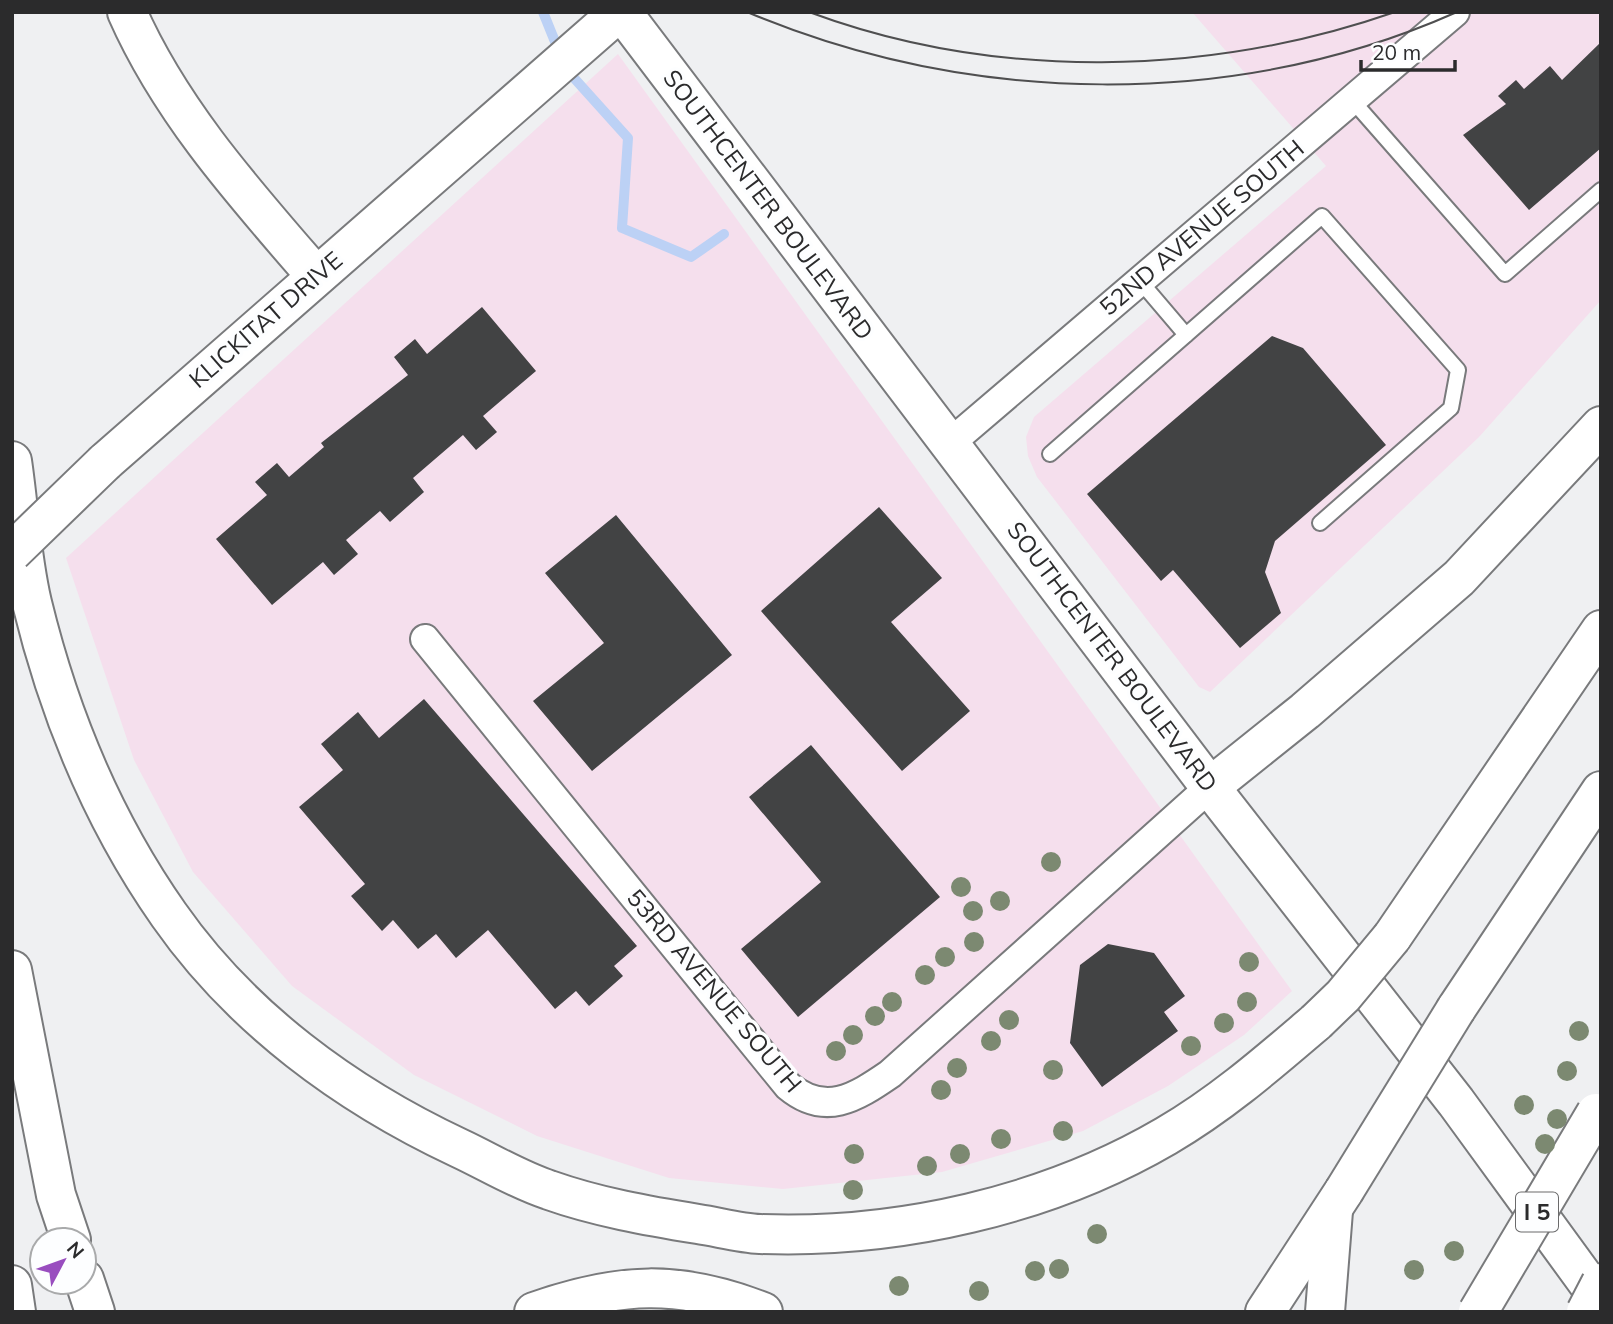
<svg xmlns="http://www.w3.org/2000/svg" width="1613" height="1324" font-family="Mulish,sans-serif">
<rect width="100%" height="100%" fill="#eff0f2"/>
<g fill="#f5dfed">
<polygon points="1192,12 1601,12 1601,300 1479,437 1210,692 1199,687 1037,477 1028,456 1026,437 1034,417 1326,166"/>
<polygon points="618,54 1292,991 1244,1035 1168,1086 1083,1131 942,1172 783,1189 669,1178 537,1136 414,1075 292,986 193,872 134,760 66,558"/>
</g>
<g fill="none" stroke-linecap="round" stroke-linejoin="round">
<g stroke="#bcd1f5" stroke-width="10">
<polyline points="543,12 560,54"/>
<polyline points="565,68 628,138 622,228 691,257 724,234"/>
</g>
</g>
<g fill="#424344">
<polygon points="1601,42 1601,148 1529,210 1463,135 1506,104 1498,96 1516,80 1524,89 1550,66 1562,80"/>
<polygon points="482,307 536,371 483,416 497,432 476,450 463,435 413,478 424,492 390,522 380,511 346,540 358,554 334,575 323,562 272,605 216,539 267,495 255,482 277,463 289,477 324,447 321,443 408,375 394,357 415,339 427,354"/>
<polygon points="1272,336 1303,348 1386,445 1275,541 1265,572 1281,613 1240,648 1173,570 1161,581 1087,494"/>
<polygon points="879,507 942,578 891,622 970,711 902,771 761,611"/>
<polygon points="616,515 732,655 592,771 533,701 604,643 545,573"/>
<polygon points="424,699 637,946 614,966 623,976 589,1006 576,991 555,1009 488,930 456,958 436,934 418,949 393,920 382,931 351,896 365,884 299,807 343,770 321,744 358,712 379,738"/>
<polygon points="811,745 940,897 798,1017 741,949 821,882 749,797"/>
<polygon points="1108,944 1154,953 1185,996 1164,1012 1178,1031 1102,1087 1070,1043 1080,965"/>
</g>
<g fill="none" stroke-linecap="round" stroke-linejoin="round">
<g stroke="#797a7c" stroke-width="18">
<g id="lane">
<polyline points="1352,100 1505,274 1601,190"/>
<polyline points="1140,281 1186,335"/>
<polyline points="1050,454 1322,216 1458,370 1451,408 1320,523"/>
</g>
</g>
<g stroke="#797a7c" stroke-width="32">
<g id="street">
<polyline points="949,444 1455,12"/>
<path d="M425,639L788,1086C825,1117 855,1098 890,1074L1210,787"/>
</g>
</g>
<g stroke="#797a7c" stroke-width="42">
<g id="secondary">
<polyline points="622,12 1210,787 1456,1102 1601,1301"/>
<polyline points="105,462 619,12"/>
</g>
</g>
<g stroke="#797a7c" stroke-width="42">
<g id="highway">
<path d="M127,12C171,112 245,194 316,276"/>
<path d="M12,461C19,508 21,557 32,603C59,714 103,821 169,915C241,1018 346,1095 459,1148C489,1162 518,1180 549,1190C597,1207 648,1216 698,1224C718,1227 740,1233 760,1234C898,1239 1046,1206 1166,1136C1221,1104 1268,1063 1316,1022"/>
<polyline points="1210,787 1305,711 1459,578 1601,426"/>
<polyline points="1392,937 1601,630"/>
<polyline points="12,970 56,1195 71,1240"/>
<polyline points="1456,1009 1601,791"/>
<polyline points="84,1279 95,1312"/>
<polyline points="12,1285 16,1312"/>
<path d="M534,1312C619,1282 679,1279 763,1312"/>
<polyline points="1265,1312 1344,1191"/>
<polyline points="1325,1312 1333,1211"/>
</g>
</g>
<use href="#lane" stroke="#fff" stroke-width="14"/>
<use href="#street" stroke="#fff" stroke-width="28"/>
<use href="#secondary" stroke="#fff" stroke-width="38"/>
<use href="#highway" stroke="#fff" stroke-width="38"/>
<g stroke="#4f4f50" stroke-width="2">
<path d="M747,12C971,106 1234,111 1457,12"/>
<path d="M809,12C995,81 1208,77 1395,12"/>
</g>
<g stroke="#797a7c" stroke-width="42" stroke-linecap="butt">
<polyline id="secondary-bridge" points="12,552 105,462"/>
</g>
<g stroke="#797a7c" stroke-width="42" stroke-linecap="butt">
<g id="highway-bridge">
<polyline points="1316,1022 1343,996 1392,937"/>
<polyline points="1344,1191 1456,1009"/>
<polyline points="1478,1312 1596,1113"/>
<polyline points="1586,1312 1601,1283"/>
</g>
</g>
<use href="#secondary-bridge" stroke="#fff" stroke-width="38"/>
<use href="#highway-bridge" stroke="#fff" stroke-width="38"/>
</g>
<g fill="#7c8971">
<circle cx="1051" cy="862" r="10"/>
<circle cx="961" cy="887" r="10"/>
<circle cx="1000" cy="901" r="10"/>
<circle cx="973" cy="911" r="10"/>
<circle cx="974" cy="942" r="10"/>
<circle cx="945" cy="957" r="10"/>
<circle cx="1249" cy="962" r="10"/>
<circle cx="925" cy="975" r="10"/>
<circle cx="892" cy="1002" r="10"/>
<circle cx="1247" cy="1002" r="10"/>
<circle cx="875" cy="1016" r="10"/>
<circle cx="1009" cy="1020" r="10"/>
<circle cx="1224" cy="1023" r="10"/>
<circle cx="1579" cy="1031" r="10"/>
<circle cx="853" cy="1035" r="10"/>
<circle cx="991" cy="1041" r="10"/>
<circle cx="1191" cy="1046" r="10"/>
<circle cx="836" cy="1051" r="10"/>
<circle cx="957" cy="1068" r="10"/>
<circle cx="1053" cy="1070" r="10"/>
<circle cx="1567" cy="1071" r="10"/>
<circle cx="941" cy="1090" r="10"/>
<circle cx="1524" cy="1105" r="10"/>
<circle cx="1557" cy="1119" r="10"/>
<circle cx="1063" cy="1131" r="10"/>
<circle cx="1001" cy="1139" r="10"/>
<circle cx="1545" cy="1144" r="10"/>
<circle cx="854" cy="1154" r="10"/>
<circle cx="960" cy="1154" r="10"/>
<circle cx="927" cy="1166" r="10"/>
<circle cx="853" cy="1190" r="10"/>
<circle cx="1097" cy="1234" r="10"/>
<circle cx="1454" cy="1251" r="10"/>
<circle cx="1059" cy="1269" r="10"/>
<circle cx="1414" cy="1270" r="10"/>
<circle cx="1035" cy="1271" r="10"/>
<circle cx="899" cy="1286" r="10"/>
<circle cx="979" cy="1291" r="10"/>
</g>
<g text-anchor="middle" stroke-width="7" stroke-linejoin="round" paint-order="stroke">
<rect fill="#fdfeff" stroke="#6a6a6b" stroke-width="2" x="1516" y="1192.5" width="42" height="39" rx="5"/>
<g font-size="23" font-weight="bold" fill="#2b2b2c">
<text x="1537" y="1220">I 5</text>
</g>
<g font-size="24" fill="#2b2b2c" stroke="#fdfeff">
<text transform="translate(768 205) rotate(53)" y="8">SOUTHCENTER BOULEVARD</text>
<text transform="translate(1202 228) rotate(-40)" y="8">52ND AVENUE SOUTH</text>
<text transform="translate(266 320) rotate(-41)" y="8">KLICKITAT DRIVE</text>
<text transform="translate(1112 657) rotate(53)" y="8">SOUTHCENTER BOULEVARD</text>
<text transform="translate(714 991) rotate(50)" y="8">53RD AVENUE SOUTH</text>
</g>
</g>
<rect width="1613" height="1324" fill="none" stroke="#2b2b2c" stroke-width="28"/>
<g transform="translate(63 1261) rotate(49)"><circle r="33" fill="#fdfeff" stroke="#a9aaab" stroke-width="2"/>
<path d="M0-5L12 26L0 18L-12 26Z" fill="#994dbf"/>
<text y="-10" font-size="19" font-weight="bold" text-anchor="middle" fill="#2b2b2c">N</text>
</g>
<path d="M1361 60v10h94v-10" fill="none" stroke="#2b2b2c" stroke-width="3.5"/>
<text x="1372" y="60" font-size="21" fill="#2b2b2c" stroke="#fdfeff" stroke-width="5" paint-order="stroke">20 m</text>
</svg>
